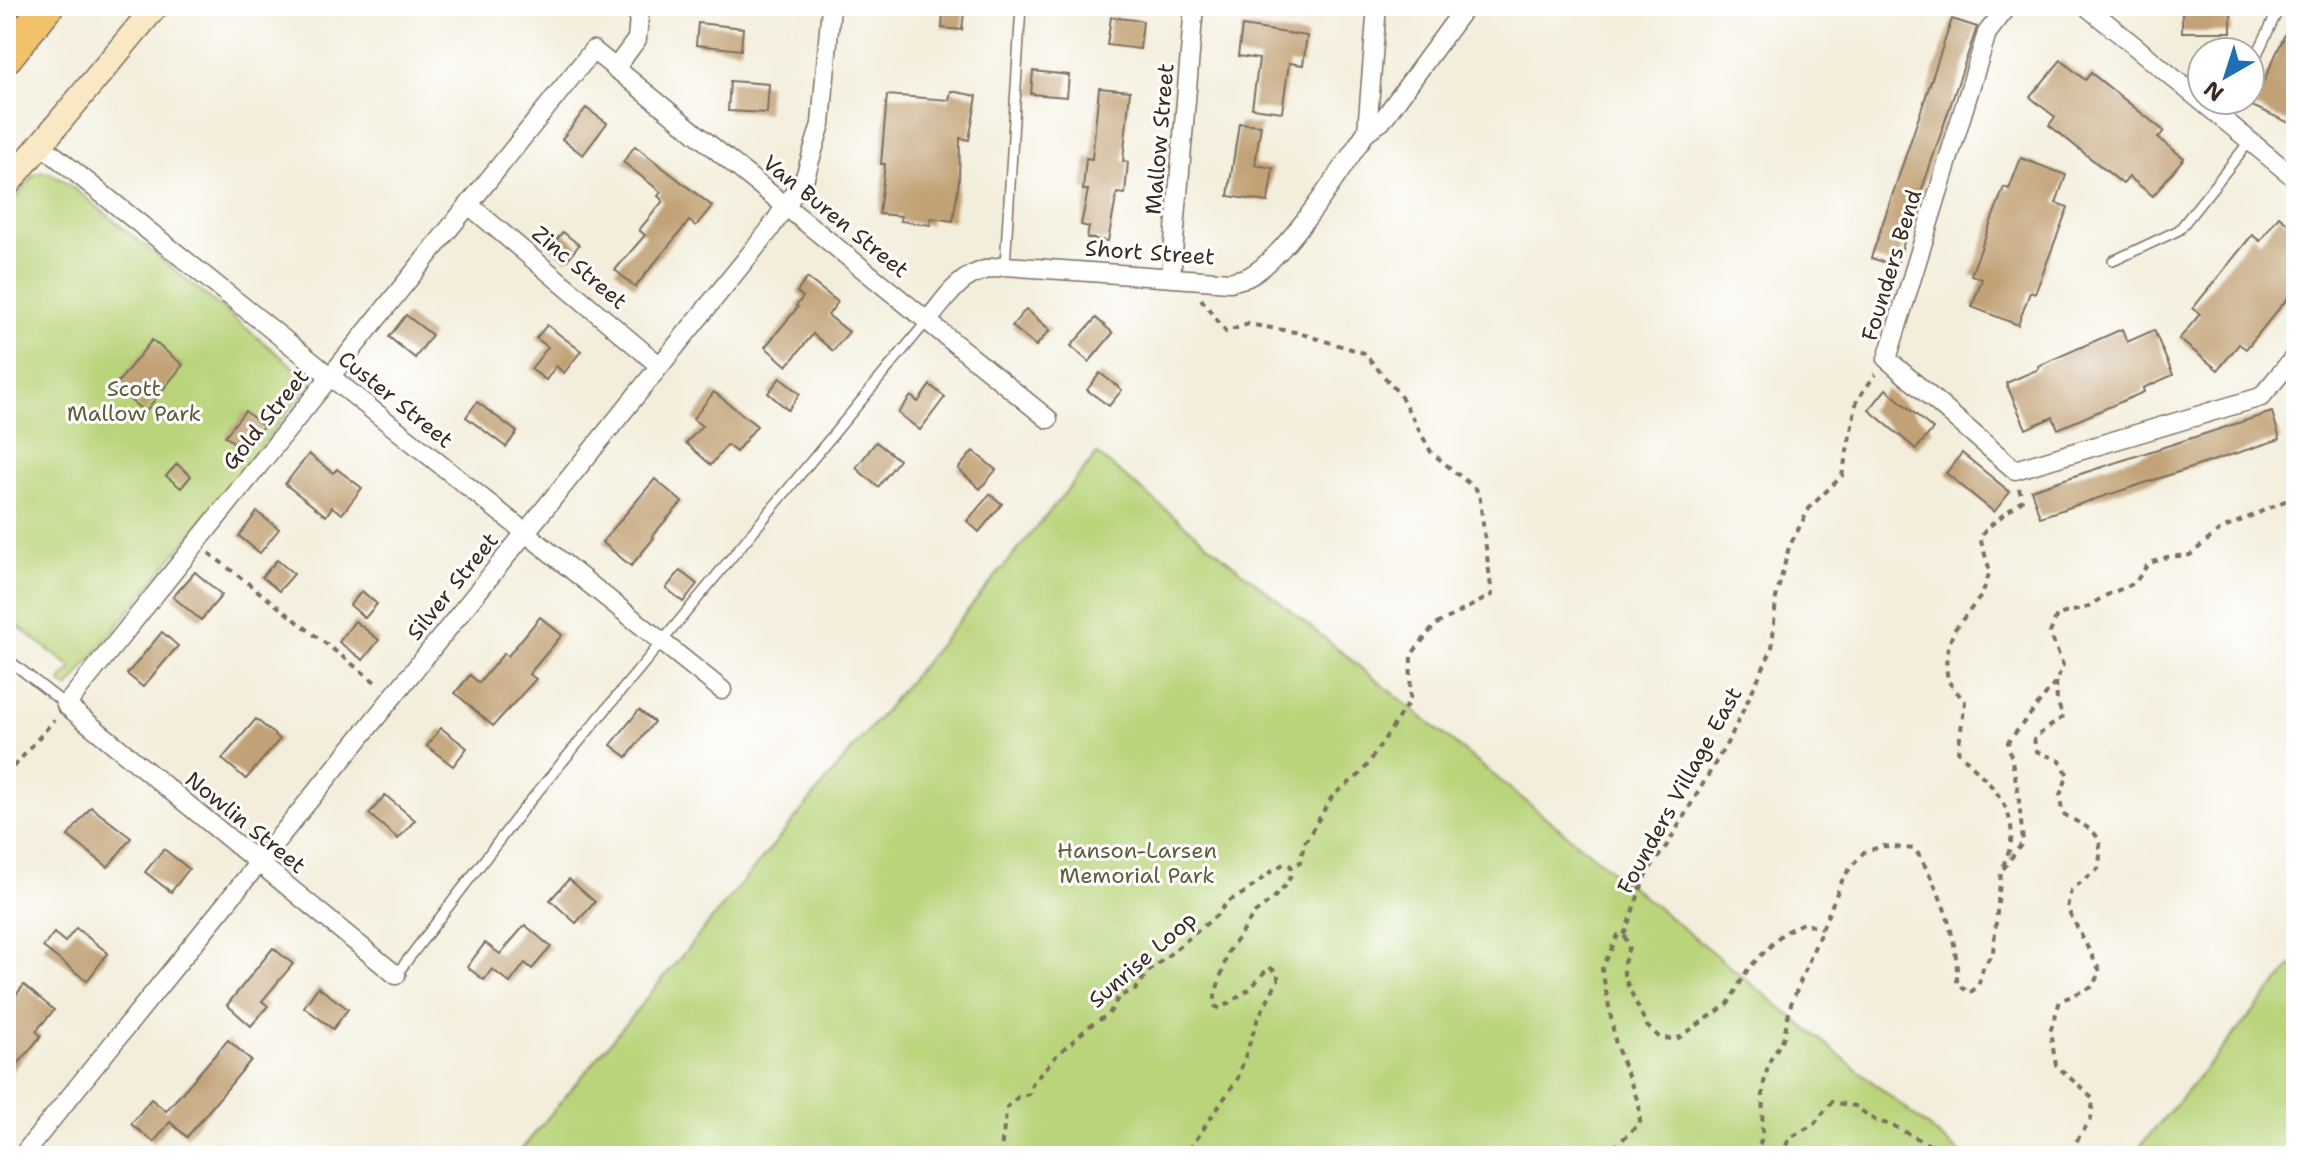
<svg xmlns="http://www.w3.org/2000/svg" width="2302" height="1162" font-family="'Shantell Sans',sans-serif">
<rect width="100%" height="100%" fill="#fff"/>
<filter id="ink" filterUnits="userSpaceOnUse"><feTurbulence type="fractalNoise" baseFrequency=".0125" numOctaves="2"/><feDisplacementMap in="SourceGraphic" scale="16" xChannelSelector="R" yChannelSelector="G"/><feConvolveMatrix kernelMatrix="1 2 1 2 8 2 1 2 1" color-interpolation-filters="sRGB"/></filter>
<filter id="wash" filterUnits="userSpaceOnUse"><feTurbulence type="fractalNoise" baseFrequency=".006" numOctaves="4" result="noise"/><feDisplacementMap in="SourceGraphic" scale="32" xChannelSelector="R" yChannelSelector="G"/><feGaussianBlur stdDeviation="1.8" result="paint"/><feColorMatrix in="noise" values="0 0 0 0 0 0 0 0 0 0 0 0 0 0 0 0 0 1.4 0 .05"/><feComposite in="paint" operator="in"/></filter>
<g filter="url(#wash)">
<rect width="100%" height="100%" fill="#f3eedb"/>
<g fill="#b9d47a" stroke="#7a7f4c" stroke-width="2">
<polygon points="42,172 51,173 84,196 312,382 68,688 60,682 72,668 6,617 6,210 34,175"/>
<polygon points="1097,454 1964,1156 516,1156"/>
<polygon points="2296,961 2296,1156 2132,1156"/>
</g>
<g id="blocks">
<g fill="#c1a175">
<rect x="2182" y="6" width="49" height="26"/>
<polygon points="943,11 964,13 962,30 942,28"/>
<polygon points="2296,11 2296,126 2252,106"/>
<polygon points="1111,17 1143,21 1140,49 1107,45"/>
<polygon points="1952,19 1977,27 1896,266 1871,258"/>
<polygon points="698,23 743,28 741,50 696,45"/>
<polygon points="1242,26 1307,36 1303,65 1289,63 1282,112 1252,108 1259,59 1238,56"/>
<polygon points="2061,60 2085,80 2091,73 2164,131 2158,138 2184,158 2153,196 2129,177 2123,184 2049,125 2055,117 2030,97"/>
<polygon points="1033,71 1069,75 1067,97 1031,94"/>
<polygon points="730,81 769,84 767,113 728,111"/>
<polygon points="1099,88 1130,91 1123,161 1128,162 1125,194 1117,193 1108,241 1087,238 1089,227 1081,225 1088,190 1083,190 1086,158 1092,159"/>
<polygon points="951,91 977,96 969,140 960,138 959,181 953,221 931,218 930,225 900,221 901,216 879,214 885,164 881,164 887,95 949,100"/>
<polygon points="586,108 607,123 583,155 562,139"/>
<polygon points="1239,123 1261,125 1255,165 1273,168 1268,202 1228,196"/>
<polygon points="635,146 712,206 696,226 689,221 635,287 615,270 645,235 639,230 663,201 658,196 661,192 623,162"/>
<polygon points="2021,158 2066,175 2056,203 2068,207 2035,294 2030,292 2018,325 1972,307 1982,279 1971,275 2004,187 2009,189"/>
<polygon points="2279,216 2296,230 2296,288 2246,349 2239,344 2218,370 2179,339 2200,314 2193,308 2252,235 2260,241"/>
<polygon points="563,232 579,245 567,260 550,247"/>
<polygon points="807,278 838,302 828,315 849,332 833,351 813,334 787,366 765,347 798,307 796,306 803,297 797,292"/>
<polygon points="1026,309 1050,330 1036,346 1012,326"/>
<polygon points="406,315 432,335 415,358 389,337"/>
<polygon points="1096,318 1113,333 1089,362 1071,346"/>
<polygon points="547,325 581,351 564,373 556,366 546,380 531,369 548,347 536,338"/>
<polygon points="2122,329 2127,342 2154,330 2173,375 2143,388 2144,392 2058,429 2053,417 2026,429 2006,383 2039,369 2038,366"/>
<polygon points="152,340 183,365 145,412 114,387"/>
<polygon points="1100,373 1122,390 1109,406 1087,390"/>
<polygon points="780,378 800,394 788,410 768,393"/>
<polygon points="930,385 945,397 920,430 898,413 911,396 918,402"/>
<polygon points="1886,389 1933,429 1916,449 1869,410"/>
<polygon points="714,392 757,426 736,452 727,445 711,465 686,443 702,426 693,419"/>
<polygon points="477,402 517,432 506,447 466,417"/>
<polygon points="245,411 263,426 244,450 225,436"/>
<polygon points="2272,412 2280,439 2040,517 2031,490"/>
<polygon points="876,442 899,460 878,487 856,468"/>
<polygon points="973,451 996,470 980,489 958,469"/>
<polygon points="1962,453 2010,492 1994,512 1946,473"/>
<polygon points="309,454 333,473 337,469 362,488 342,514 332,507 326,516 285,484"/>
<polygon points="177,464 191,476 181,488 166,476"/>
<polygon points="655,479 682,502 652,536 654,538 631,566 602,542"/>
<polygon points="990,494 1002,504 979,532 967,521"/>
<polygon points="257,512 279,529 260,553 239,536"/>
<polygon points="277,560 294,574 279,591 262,577"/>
<polygon points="680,571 697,584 683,602 666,588"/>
<polygon points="195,572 222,595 201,620 173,597"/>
<polygon points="362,591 377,604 365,618 350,605"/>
<polygon points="540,617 562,635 529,674 536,679 493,726 455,693 470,675 479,683 504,653 508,656"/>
<polygon points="355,621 379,640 363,660 339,642"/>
<polygon points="162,632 178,646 143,687 127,674"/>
<polygon points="639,710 654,722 627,757 611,745"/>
<polygon points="256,719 280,739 246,779 222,759"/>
<polygon points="441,728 467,748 453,766 427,746"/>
<polygon points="385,795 415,820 398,839 369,814"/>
<polygon points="91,807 131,838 108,867 68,836"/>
<polygon points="164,849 189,869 171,892 145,872"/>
<polygon points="569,879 595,902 576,923 550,900"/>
<polygon points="525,925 551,947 532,969 525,963 510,983 492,969 484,980 467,967 485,943 500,954"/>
<polygon points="76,928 108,953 87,981 43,947 54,933 65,942"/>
<polygon points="273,948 293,964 262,1001 268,1006 251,1026 227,1005"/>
<polygon points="24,985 54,1010 36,1031 41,1036 6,1079 6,1007"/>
<polygon points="318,987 348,1009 333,1029 304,1007"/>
<polygon points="228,1040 251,1060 187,1137 170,1122 154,1142 131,1124 151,1099 166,1111"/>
</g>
</g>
</g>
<g filter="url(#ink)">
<use href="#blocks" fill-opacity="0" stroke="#7b6f60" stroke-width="2"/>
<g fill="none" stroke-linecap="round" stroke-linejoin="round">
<g stroke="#7b6f60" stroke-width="12">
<g id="service">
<polyline points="2250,69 2280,6"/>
<polyline points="2225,121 2235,100"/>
<polyline points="2113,261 2179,230 2249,142"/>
<polyline points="1005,266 1021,6"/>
<polyline points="6,658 66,705"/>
<polyline points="396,975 521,812 928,320"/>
</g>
</g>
<g stroke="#7b6f60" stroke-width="21">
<g id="minor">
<polyline points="2008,6 1987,33 1887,359 2015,470 2261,397 2296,355"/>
<polyline points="2086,6 2296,179"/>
<polyline points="615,69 637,39 640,6"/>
<polyline points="1367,131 1377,6"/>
<polyline points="40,144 722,690"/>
<polyline points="469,205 660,366"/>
<polyline points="1171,277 1194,6"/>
<path d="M928,320C954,289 961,271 1005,266L1230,282C1236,280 1243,279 1248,277C1285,259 1342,168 1367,131L1381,122L1466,6"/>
<polyline points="396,975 66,705 593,50 1048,419"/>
<polyline points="22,1156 768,232 805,177 821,124 831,6"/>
</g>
</g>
<g stroke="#7b6f60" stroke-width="27">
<polyline id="secondary" points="6,186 156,6"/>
</g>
<g stroke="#7b6f60" stroke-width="35">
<polyline id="motorway" points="6,57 47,6"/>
</g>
<g stroke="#7b6f60" stroke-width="4" stroke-dasharray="6 6" stroke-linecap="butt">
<polyline points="1201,299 1226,332 1248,324 1295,332 1364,353 1400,395 1431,452 1479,492 1492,595 1435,625 1411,655 1410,700 1362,773 1333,795 1304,844 1300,863 1291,866"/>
<polyline points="209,553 379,685"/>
<path d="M2056,682L2057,701L2063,717L2034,738L2036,751L2060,761L2068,775L2060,795L2062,813C2092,832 2106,829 2098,869L2071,890L2067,908L2100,971L2092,987L2060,1001L2050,1032L2056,1065L2093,1099L2091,1119L2072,1148L2076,1156"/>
<polyline points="6,776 54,720"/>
<path d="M2003,866C2006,858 2011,849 2011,841C2016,802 1981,776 1958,751L1965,702L1948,681L1946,666L1948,646L1955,629L1982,595L1990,571L1980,538C1990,522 2008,513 2022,500L2019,488"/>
<polyline points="1624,935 1646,874 1667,845 1730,738 1772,649 1776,598 1789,547 1810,507 1842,476 1857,400 1876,374"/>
<polyline points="997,1156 1001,1149 1007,1107 1018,1097 1029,1094 1032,1084 1056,1056 1091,1025 1109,1014 1119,996 1135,990 1148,972 1217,915 1227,902 1246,892 1269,873 1285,863 1291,866 1292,873 1288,882 1272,900 1255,913 1228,952 1215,995 1215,1006 1220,1009 1250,989 1269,967 1278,973 1278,980 1258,1018 1238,1078 1185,1156"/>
<polyline points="1605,1156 1640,1123 1639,1104 1616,1045 1602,969 1618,935 1624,935 1629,947 1624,963 1624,977 1647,1026 1660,1038 1677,1039 1728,1004 1748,969 1783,933 1803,923 1822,929"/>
<path d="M1756,1156L1762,1137L1763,1087L1769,1062L1783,1039L1791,1004L1844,876L1864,852L1883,846L1915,849C1939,887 1959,937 1957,983L1969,993L1978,987L1983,968L1993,952L2001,872L2023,842L2018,791L2008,742L2056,682L2063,665L2050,633L2057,615L2085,608L2107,595L2135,583L2148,564L2167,557L2190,555L2220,530L2296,496"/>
<polyline points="1780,1156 1790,1138 1814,1124 1832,1102 1855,1106 1876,1121 1892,1125 1939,1150 1942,1156"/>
</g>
<use href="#service" stroke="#fff" stroke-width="9"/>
<use href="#minor" stroke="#fff" stroke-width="18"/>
<use href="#secondary" stroke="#fae7c3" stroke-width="24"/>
<use href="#motorway" stroke="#f2c26a" stroke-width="32"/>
</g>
</g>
<g text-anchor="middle" stroke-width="6" stroke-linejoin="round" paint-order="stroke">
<g font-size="22" fill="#3b2a1e" stroke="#fff">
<text transform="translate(1159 139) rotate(-85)" y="8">Mallow Street</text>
<text transform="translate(836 216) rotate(39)" y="8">Van Buren Street</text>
<text transform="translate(1150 252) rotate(4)" y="8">Short Street</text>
<text transform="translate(1891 265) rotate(-73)" y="8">Founders Bend</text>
<text transform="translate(580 267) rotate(40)" y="8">Zinc Street</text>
<text transform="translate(396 399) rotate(39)" y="8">Custer Street</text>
<text transform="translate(265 419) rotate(-51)" y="8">Gold Street</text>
<text transform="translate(452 586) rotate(-51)" y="8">Silver Street</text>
<text transform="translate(1679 790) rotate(-61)" y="8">Founders Village East</text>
<text transform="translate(246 822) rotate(39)" y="8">Nowlin Street</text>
<text transform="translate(1142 959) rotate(-41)" y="8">Sunrise Loop</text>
</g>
<g font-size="22" fill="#615d3a" stroke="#fff">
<text x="134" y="396">Scott<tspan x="134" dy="25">Mallow Park</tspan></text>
<text x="1137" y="858">Hanson-Larsen<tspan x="1137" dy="25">Memorial Park</tspan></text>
</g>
</g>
<rect width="2302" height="1162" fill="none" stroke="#fff" stroke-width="32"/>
<g transform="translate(2226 76) rotate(219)"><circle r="38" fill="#ffffff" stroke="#b1aaa5" stroke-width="2"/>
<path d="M0-6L14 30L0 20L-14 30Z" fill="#1f6fb2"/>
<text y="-12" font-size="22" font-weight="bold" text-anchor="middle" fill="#3b2a1e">N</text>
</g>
</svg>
